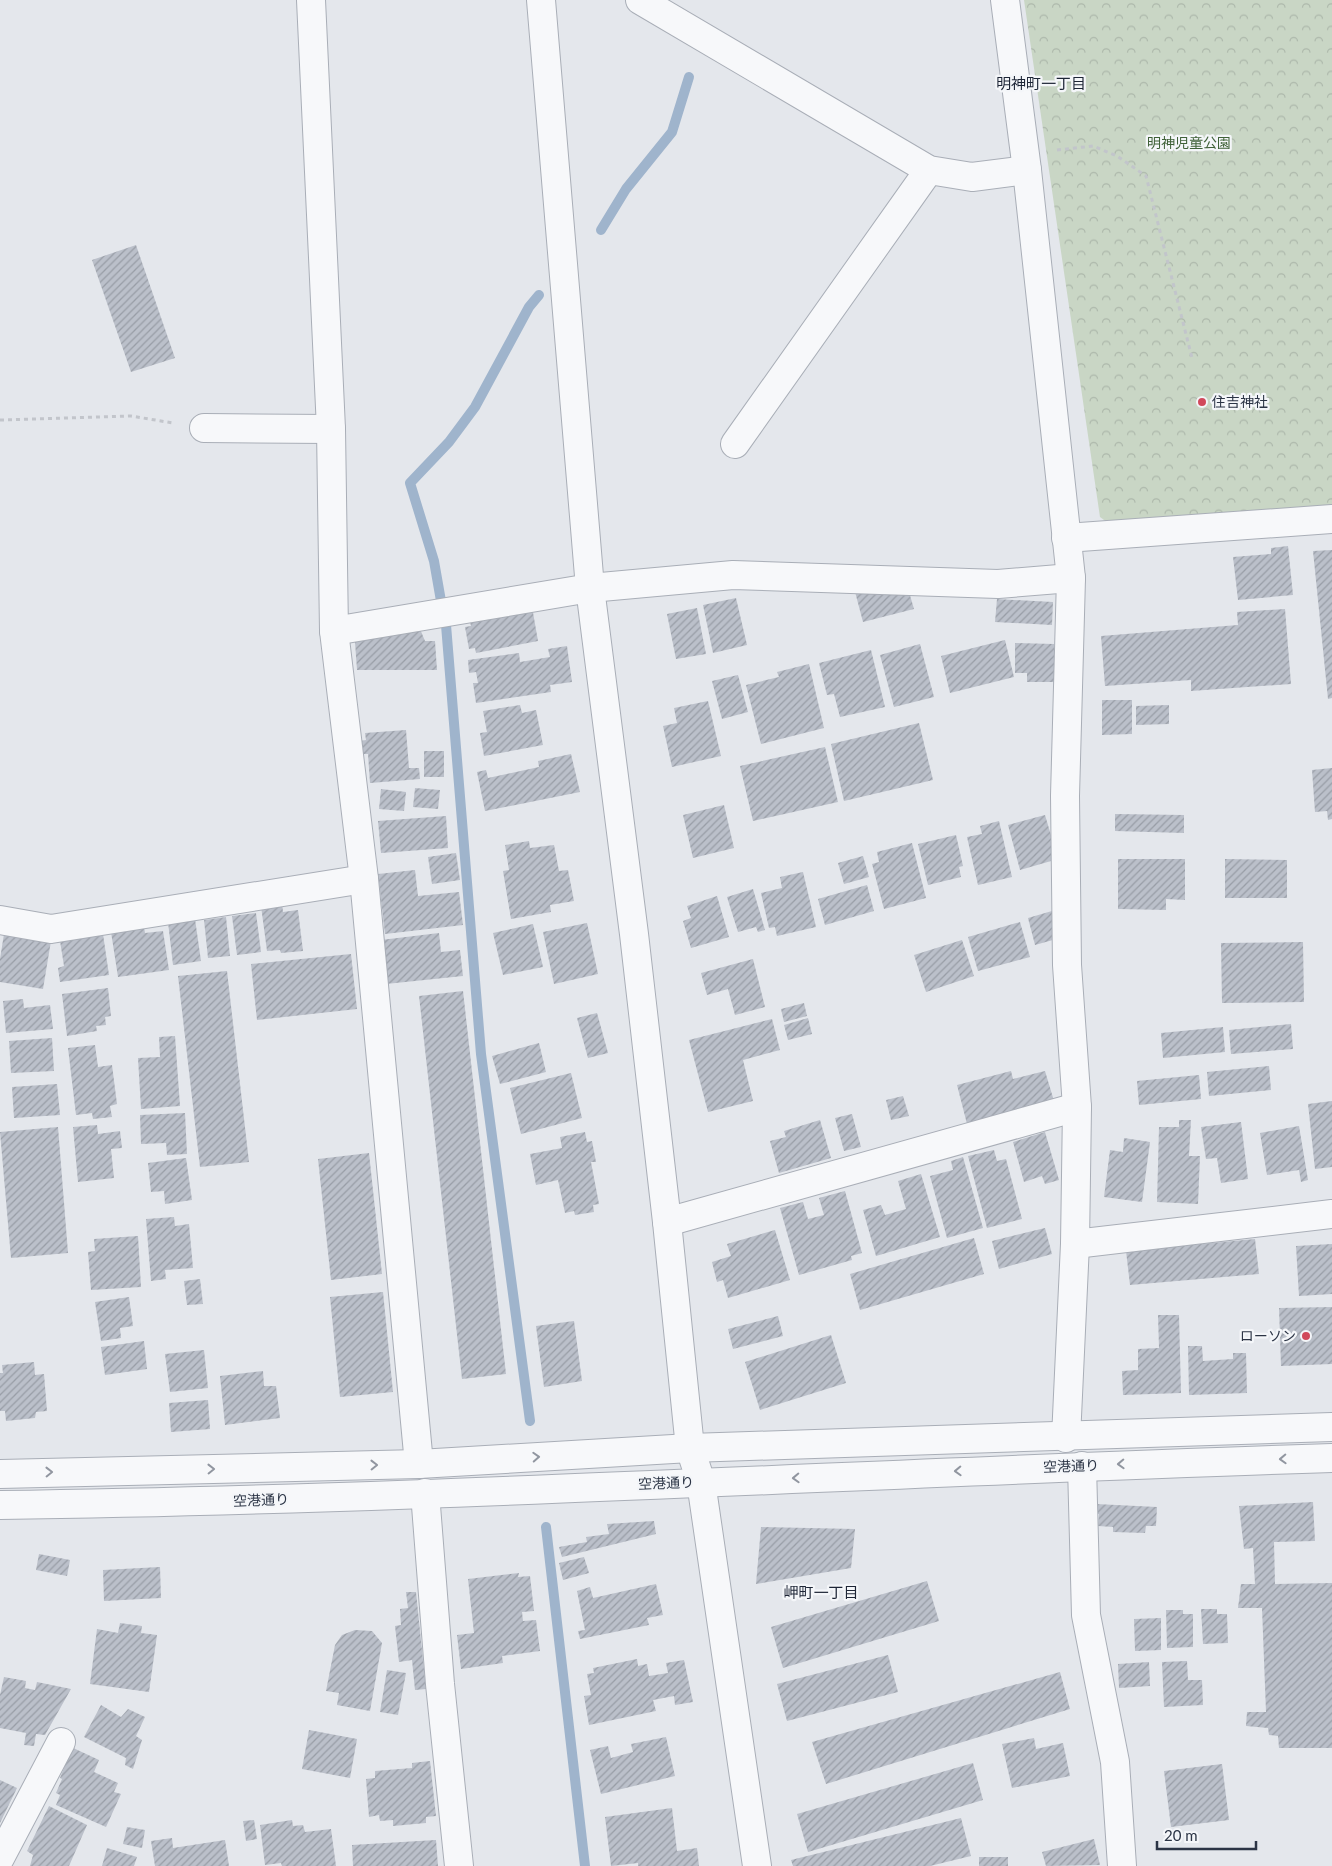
<svg xmlns="http://www.w3.org/2000/svg" width="1332" height="1866" font-family="Lato,'Noto Sans JP',sans-serif">
<defs>
<pattern id="forest-crowns" width="20" height="18" patternUnits="userSpaceOnUse" patternTransform="scale(1.25)"><rect width="20" height="18" fill="#c9d6c5"/><path d="M2 6a3 3 0 1 1 6 0M12 15a3 3 0 1 1 6 0" fill="none" stroke="#adb8ab"/></pattern>
<pattern id="building-hatch" width="6" height="6" patternUnits="userSpaceOnUse" patternTransform="scale(1.25)"><rect width="6" height="6" fill="#bbc0ca"/><path d="M-1 1l2-2M0 6l6-6M5 7l2-2" fill="none" stroke="#989da6"/></pattern>
</defs>
<rect width="100%" height="100%" fill="#e4e7ec"/>
<polygon fill="url(#forest-crowns)" points="1024,0 1332,0 1332,507 1112,526 1100,517"/>
<g fill="none" stroke-linecap="round" stroke-linejoin="round">
<g stroke="#9fb4cc" stroke-width="10">
<polyline points="601,230 626,189 672,132 689,77"/>
<polyline points="441,601 434,561 410,483 449,442 475,407 529,307 539,295"/>
<polyline points="446,625 481,1054 530,1421"/>
<polyline points="546,1527 585,1866"/>
</g>
</g>
<g fill="url(#building-hatch)">
<polygon points="136,245 175,358 131,372 92,260"/>
<polygon points="1288,546 1293,595 1238,600 1233,557 1271,554 1271,548"/>
<polygon points="1332,550 1332,698 1328,699 1313,551"/>
<polygon points="854,588 909,592 914,609 863,622"/>
<polygon points="736,598 747,645 713,653 703,605"/>
<polygon points="997,599 1053,602 1052,625 995,622"/>
<polygon points="531,601 538,641 476,653 475,648 469,649 465,627 471,626 468,614"/>
<polygon points="697,608 706,654 676,659 667,614"/>
<polygon points="1285,609 1291,684 1191,691 1191,680 1105,686 1101,636 1238,625 1237,612"/>
<polygon points="420,629 425,641 435,641 437,670 357,670 355,642"/>
<polygon points="1005,640 1014,677 950,693 941,656"/>
<polygon points="1015,643 1054,644 1054,682 1027,682 1027,673 1015,673"/>
<polygon points="920,644 934,697 894,707 880,655"/>
<polygon points="567,646 572,682 550,685 551,692 476,703 473,683 478,683 476,672 469,673 468,660 519,653 520,662 550,657 548,649"/>
<polygon points="871,650 885,707 840,717 834,694 827,695 819,663"/>
<polygon points="809,664 824,728 761,744 746,685 779,677 777,672"/>
<polygon points="738,675 748,712 722,719 712,681"/>
<polygon points="1102,700 1132,700 1132,734 1102,735"/>
<polygon points="708,701 721,756 672,767 663,726 677,723 674,708"/>
<polygon points="520,705 522,713 536,710 543,745 484,756 480,733 487,732 483,711"/>
<polygon points="1169,705 1169,724 1136,725 1136,706"/>
<polygon points="919,723 933,780 844,801 831,744"/>
<polygon points="406,730 409,768 419,768 420,779 370,783 368,754 361,754 360,741 366,740 365,733"/>
<polygon points="825,747 838,802 753,821 740,766"/>
<rect x="424" y="751" width="20" height="26"/>
<polygon points="571,754 580,792 485,811 477,772 486,770 488,778 539,767 538,761"/>
<polygon points="1332,768 1332,819 1328,820 1327,811 1315,812 1312,770"/>
<polygon points="415,788 440,790 438,809 413,807"/>
<polygon points="381,789 406,792 404,811 379,809"/>
<polygon points="724,805 734,848 693,858 683,815"/>
<polygon points="1115,814 1184,815 1184,833 1115,831"/>
<polygon points="1045,815 1058,859 1020,870 1008,825"/>
<polygon points="446,816 448,848 381,853 378,821"/>
<polygon points="999,821 1012,877 978,885 967,837 982,834 980,826"/>
<polygon points="956,835 963,866 959,867 961,877 928,885 918,844"/>
<polygon points="529,841 530,848 554,845 559,871 568,870 574,901 550,905 551,912 511,919 503,871 509,870 505,845"/>
<polygon points="912,843 926,898 884,909 872,864 879,862 877,852"/>
<polygon points="456,853 460,880 432,884 428,857"/>
<polygon points="863,856 869,877 844,884 838,863"/>
<polygon points="1118,859 1185,859 1185,900 1166,899 1166,910 1118,909"/>
<polygon points="1225,859 1287,860 1287,898 1225,898"/>
<polygon points="415,870 418,896 459,892 463,925 385,934 378,874"/>
<polygon points="803,872 816,927 777,936 775,927 769,928 761,893 782,888 780,877"/>
<polygon points="867,885 874,911 825,925 818,899"/>
<polygon points="753,889 765,930 758,932 756,927 738,932 727,897"/>
<polygon points="717,896 729,937 691,948 683,921 691,918 687,906"/>
<polygon points="282,903 283,912 298,910 303,951 281,953 280,950 267,951 261,906"/>
<polygon points="1052,911 1060,938 1035,945 1028,918"/>
<polygon points="256,913 261,952 237,955 232,916"/>
<polygon points="226,917 230,956 208,958 204,920"/>
<polygon points="195,919 201,961 173,965 168,922"/>
<polygon points="1020,922 1030,957 978,971 968,937"/>
<polygon points="587,923 598,974 554,984 543,932"/>
<polygon points="533,924 543,967 503,975 493,933"/>
<polygon points="144,927 145,933 163,931 169,970 118,977 111,932"/>
<polygon points="439,933 441,952 460,950 463,976 386,984 381,940"/>
<polygon points="4,934 51,941 43,989 0,982 0,959"/>
<polygon points="103,934 109,975 60,982 58,968 64,966 60,941"/>
<polygon points="962,940 974,976 926,992 914,955"/>
<polygon points="1303,942 1304,1002 1222,1003 1221,943"/>
<polygon points="351,954 357,1009 257,1020 251,964"/>
<polygon points="753,959 765,1007 735,1015 728,989 707,995 701,973"/>
<polygon points="227,971 249,1162 200,1167 178,976"/>
<polygon points="108,988 111,1016 105,1017 106,1025 96,1026 97,1031 67,1036 62,994"/>
<polygon points="463,991 506,1374 462,1379 419,996"/>
<polygon points="23,999 24,1008 50,1005 53,1029 6,1033 3,1001"/>
<polygon points="804,1003 807,1016 784,1022 781,1009"/>
<polygon points="597,1013 608,1053 588,1058 577,1018"/>
<polygon points="808,1018 812,1034 788,1040 784,1025"/>
<polygon points="772,1019 780,1050 743,1060 753,1101 708,1112 689,1040"/>
<polygon points="1291,1024 1293,1049 1231,1054 1229,1030"/>
<polygon points="1223,1027 1225,1052 1163,1058 1161,1033"/>
<polygon points="175,1036 180,1106 141,1109 138,1058 160,1057 159,1037"/>
<polygon points="52,1038 54,1071 11,1073 9,1041"/>
<polygon points="539,1043 546,1072 500,1084 492,1056"/>
<polygon points="95,1045 98,1067 112,1065 117,1104 110,1106 112,1117 93,1119 92,1113 76,1115 68,1048"/>
<polygon points="1269,1066 1271,1090 1209,1096 1207,1072"/>
<polygon points="1011,1071 1013,1079 1045,1071 1054,1101 967,1124 957,1085"/>
<polygon points="571,1073 582,1118 521,1134 510,1088"/>
<polygon points="1199,1075 1201,1099 1139,1105 1137,1081"/>
<polygon points="57,1084 60,1115 14,1118 12,1087"/>
<polygon points="903,1096 909,1116 891,1120 886,1100"/>
<polygon points="1332,1101 1332,1167 1315,1169 1308,1104"/>
<polygon points="185,1113 187,1154 167,1155 166,1143 141,1144 140,1115"/>
<polygon points="852,1114 861,1147 844,1151 835,1118"/>
<polygon points="820,1120 831,1158 779,1173 770,1141 786,1137 784,1131"/>
<polygon points="1179,1120 1191,1120 1189,1156 1200,1156 1198,1204 1157,1202 1159,1127 1179,1127"/>
<polygon points="1241,1122 1248,1179 1221,1183 1217,1158 1206,1159 1201,1127"/>
<polygon points="97,1125 98,1134 120,1131 122,1148 111,1149 114,1178 78,1182 73,1127"/>
<polygon points="1299,1126 1308,1180 1301,1182 1299,1170 1267,1175 1260,1133"/>
<polygon points="58,1127 68,1253 11,1258 0,1132"/>
<polygon points="585,1132 587,1142 592,1141 596,1162 591,1162 599,1204 593,1205 594,1212 575,1215 574,1211 565,1213 558,1180 536,1185 530,1154 562,1148 560,1137"/>
<polygon points="1045,1132 1059,1180 1045,1184 1042,1176 1024,1182 1013,1142"/>
<polygon points="1124,1138 1150,1142 1142,1202 1104,1197 1110,1150 1123,1152"/>
<polygon points="994,1150 997,1161 1006,1159 1022,1219 987,1228 968,1156"/>
<polygon points="369,1153 382,1274 331,1280 318,1159"/>
<polygon points="963,1157 983,1228 947,1238 930,1176 953,1170 951,1161"/>
<polygon points="186,1158 192,1200 165,1204 164,1191 151,1192 148,1163"/>
<polygon points="921,1174 940,1237 876,1256 863,1210 881,1205 885,1215 906,1209 898,1181"/>
<polygon points="845,1191 862,1253 851,1256 852,1260 799,1275 780,1208 803,1202 808,1219 824,1215 819,1198"/>
<polygon points="174,1217 175,1226 189,1224 193,1268 165,1270 166,1279 151,1281 146,1219"/>
<polygon points="1045,1228 1052,1254 999,1269 992,1241"/>
<polygon points="775,1230 790,1280 728,1298 723,1280 717,1282 712,1262 731,1256 727,1244"/>
<polygon points="138,1236 141,1287 91,1290 88,1252 95,1251 94,1239"/>
<polygon points="974,1238 984,1274 860,1310 850,1274"/>
<polygon points="1255,1239 1259,1274 1130,1285 1126,1251"/>
<polygon points="1332,1244 1332,1294 1299,1296 1296,1246"/>
<polygon points="200,1279 203,1304 187,1305 184,1281"/>
<polygon points="383,1292 393,1392 340,1397 330,1297"/>
<polygon points="129,1297 133,1326 120,1328 121,1338 101,1341 95,1302"/>
<polygon points="1332,1307 1332,1364 1281,1366 1279,1308"/>
<polygon points="1158,1315 1179,1315 1181,1393 1123,1395 1122,1371 1138,1370 1138,1349 1159,1348"/>
<polygon points="778,1316 783,1336 733,1349 728,1329"/>
<polygon points="574,1321 582,1381 544,1387 536,1326"/>
<polygon points="831,1335 846,1383 760,1410 745,1362"/>
<polygon points="144,1341 147,1369 105,1375 101,1347"/>
<polygon points="1188,1346 1202,1346 1203,1361 1233,1359 1233,1353 1246,1353 1247,1393 1189,1395"/>
<polygon points="204,1350 208,1388 170,1392 165,1354"/>
<polygon points="34,1362 35,1375 44,1374 47,1411 36,1412 35,1418 6,1421 5,1411 0,1411 0,1373 3,1373 2,1365"/>
<polygon points="263,1371 264,1386 276,1386 280,1418 225,1425 220,1376"/>
<polygon points="208,1400 210,1429 171,1432 169,1403"/>
<polygon points="1313,1502 1315,1541 1274,1542 1275,1584 1332,1583 1332,1748 1279,1748 1278,1736 1269,1735 1268,1728 1246,1726 1247,1712 1266,1712 1262,1608 1238,1608 1241,1584 1255,1584 1253,1548 1244,1549 1239,1506"/>
<polygon points="1096,1504 1157,1507 1156,1526 1146,1526 1145,1533 1113,1532 1113,1527 1098,1526 1099,1514 1095,1514"/>
<polygon points="654,1521 656,1534 562,1557 559,1547 587,1542 586,1537 609,1534 607,1524"/>
<polygon points="761,1527 855,1529 851,1568 756,1584"/>
<polygon points="39,1554 70,1560 67,1576 36,1570"/>
<polygon points="584,1557 589,1573 563,1580 559,1563"/>
<polygon points="160,1567 161,1598 104,1601 103,1570"/>
<polygon points="519,1573 518,1577 530,1576 534,1611 522,1612 523,1621 536,1620 540,1651 502,1656 503,1663 461,1669 457,1635 474,1633 468,1579"/>
<polygon points="927,1581 939,1621 783,1668 771,1627"/>
<polygon points="656,1584 663,1615 647,1618 649,1625 580,1639 578,1631 585,1630 577,1591 590,1587 593,1598"/>
<polygon points="406,1592 416,1592 426,1689 415,1690 412,1660 399,1662 395,1626 401,1625 400,1609 408,1608"/>
<polygon points="1201,1609 1217,1609 1217,1614 1227,1614 1228,1643 1203,1644"/>
<polygon points="1166,1610 1183,1610 1183,1614 1193,1614 1193,1647 1167,1648"/>
<polygon points="1161,1618 1161,1650 1135,1651 1134,1619"/>
<polygon points="120,1623 142,1626 141,1633 157,1635 149,1692 90,1684 97,1629 118,1633"/>
<polygon points="355,1630 372,1631 382,1643 370,1711 337,1705 339,1693 326,1691 335,1645 342,1635"/>
<polygon points="888,1655 898,1692 787,1721 777,1684"/>
<polygon points="637,1659 638,1666 647,1664 649,1676 668,1673 666,1663 684,1660 693,1702 675,1705 674,1696 653,1700 656,1711 589,1725 584,1696 591,1695 587,1674 594,1673 593,1668"/>
<polygon points="1187,1661 1188,1680 1202,1680 1203,1705 1164,1707 1162,1662"/>
<polygon points="1149,1662 1150,1686 1119,1688 1118,1664"/>
<polygon points="387,1670 406,1673 398,1715 380,1712"/>
<polygon points="1060,1672 1070,1709 826,1784 812,1742"/>
<polygon points="4,1677 26,1681 25,1688 35,1690 37,1682 71,1689 45,1735 36,1734 34,1746 24,1745 26,1733 0,1728 0,1695"/>
<polygon points="101,1705 121,1717 128,1709 145,1717 136,1736 142,1740 133,1769 125,1765 126,1758 84,1737"/>
<polygon points="309,1730 357,1739 350,1778 302,1769"/>
<polygon points="666,1737 675,1776 601,1794 590,1750 608,1746 611,1758 633,1752 631,1744"/>
<polygon points="1034,1738 1036,1749 1063,1743 1070,1776 1012,1788 1002,1744"/>
<polygon points="69,1746 99,1760 94,1772 118,1783 114,1792 121,1794 106,1827 56,1805 60,1795 56,1793 62,1779 60,1778 67,1760 64,1759"/>
<polygon points="430,1761 436,1816 426,1817 426,1823 393,1826 393,1820 380,1821 379,1815 369,1817 366,1779 375,1778 375,1771 412,1768 412,1763"/>
<polygon points="973,1763 983,1800 808,1852 797,1814"/>
<polygon points="1222,1764 1229,1820 1171,1827 1164,1771"/>
<polygon points="0,1780 17,1788 0,1823"/>
<polygon points="49,1806 87,1825 69,1866 30,1866 33,1855 27,1851"/>
<polygon points="672,1808 677,1851 697,1848 699,1866 638,1866 638,1863 611,1866 605,1817"/>
<polygon points="961,1818 971,1856 930,1866 793,1866 791,1860"/>
<polygon points="254,1820 257,1839 246,1841 243,1821"/>
<polygon points="292,1820 293,1826 303,1825 305,1832 331,1829 336,1866 282,1866 281,1863 265,1865 260,1825"/>
<polygon points="127,1827 145,1830 142,1848 123,1844"/>
<polygon points="172,1838 173,1848 225,1840 229,1866 155,1866 151,1841"/>
<polygon points="1094,1839 1100,1865 1046,1866 1042,1852"/>
<polygon points="436,1840 438,1866 353,1866 352,1845"/>
<polygon points="107,1848 137,1857 134,1866 102,1866"/>
<rect x="979" y="1857" width="29" height="9"/>
</g>
<g fill="none" stroke-linecap="round" stroke-linejoin="round">
<g stroke="#a9aeb7" stroke-width="30">
<g id="minor">
<polyline points="311,0 331,429 334,631 364,879 419,1464"/>
<polyline points="640,0 929,170 972,177 1027,170"/>
<polyline points="204,428 331,429"/>
<polyline points="735,444 929,170"/>
<polyline points="1066,538 1332,519"/>
<polyline points="334,631 590,588 733,575 998,584 1071,578"/>
<polyline points="0,920 51,929 364,879"/>
<polyline points="667,1222 1077,1107"/>
<polyline points="1075,1244 1332,1214"/>
<polyline points="1082,1466 1086,1615 1115,1762 1122,1866"/>
<polyline points="425,1493 440,1684 459,1866"/>
<polyline points="0,1858 61,1742"/>
</g>
</g>
<g stroke="#a9aeb7" stroke-width="30">
<g id="tertiary">
<polyline points="541,0 590,588 634,934 667,1222 690,1448 701,1482 757,1866"/>
<polyline points="1005,0 1027,170 1071,578 1065,796 1067,965 1077,1107 1075,1244 1066,1438"/>
<polyline points="0,1474 419,1464 690,1448 1332,1427"/>
<path d="M0,1505C444,1499 888,1472 1332,1458"/>
</g>
</g>
<g stroke="#c2c5cb" stroke-width="3" stroke-dasharray="4 4" stroke-linecap="butt">
<polyline points="1057,150 1093,146 1117,156 1146,176 1192,358"/>
<polyline points="0,420 131,416 173,423"/>
</g>
<use href="#minor" stroke="#f7f8fa" stroke-width="28"/>
<use href="#tertiary" stroke="#f7f8fa" stroke-width="28"/>
</g>
<defs><path id="oneway-chevron" d="M-2-3.5L2.5 0L-2 3.5" fill="none" stroke-width="1.6" stroke-linecap="round" stroke-linejoin="round" transform="scale(1.25)"/></defs>
<g stroke="#9196a0">
<use href="#oneway-chevron" transform="translate(536 1457) rotate(-3)"/>
<use href="#oneway-chevron" transform="translate(1283 1459) rotate(178)"/>
<use href="#oneway-chevron" transform="translate(1121 1464) rotate(178)"/>
<use href="#oneway-chevron" transform="translate(374 1465) rotate(-1)"/>
<use href="#oneway-chevron" transform="translate(211 1469) rotate(-1)"/>
<use href="#oneway-chevron" transform="translate(958 1471) rotate(178)"/>
<use href="#oneway-chevron" transform="translate(49 1472) rotate(-1)"/>
<use href="#oneway-chevron" transform="translate(796 1478) rotate(178)"/>
</g>
<g fill="#d1495b" stroke="#f4f6f9" stroke-width="2">
<circle cx="1202" cy="402" r="5"/>
<circle cx="1306" cy="1336" r="5"/>
</g>
<g text-anchor="middle" stroke-width="4.5" stroke-linejoin="round" paint-order="stroke">
<g font-size="14" fill="#3f6138" stroke="#f4f6f9">
<text x="1189" y="148">明神児童公園</text>
</g>
<g font-size="14" fill="#2b3445" stroke="#f4f6f9" text-anchor="start">
<text x="1212" y="407">住吉神社</text>
<text x="1296" y="1341" text-anchor="end">ローソン</text>
</g>
<g font-size="14" fill="#2b3445" stroke="#f4f6f9">
<text transform="translate(1071 1466) rotate(-2)" y="5">空港通り</text>
<text transform="translate(666 1483) rotate(-2)" y="5">空港通り</text>
<text transform="translate(261 1500) rotate(-2)" y="5">空港通り</text>
</g>
<g font-size="15" fill="#1d2536" stroke="#f4f6f9">
<text x="1041" y="89">明神町一丁目</text>
<text x="821" y="1598">岬町一丁目</text>
</g>
</g>
<path d="M1157 1841v8h99v-8" fill="none" stroke="#2b3445" stroke-width="2.5"/>
<text x="1164" y="1841" font-size="15" fill="#2b3445" stroke="#f4f6f9" stroke-width="4" paint-order="stroke">20 m</text>
</svg>
